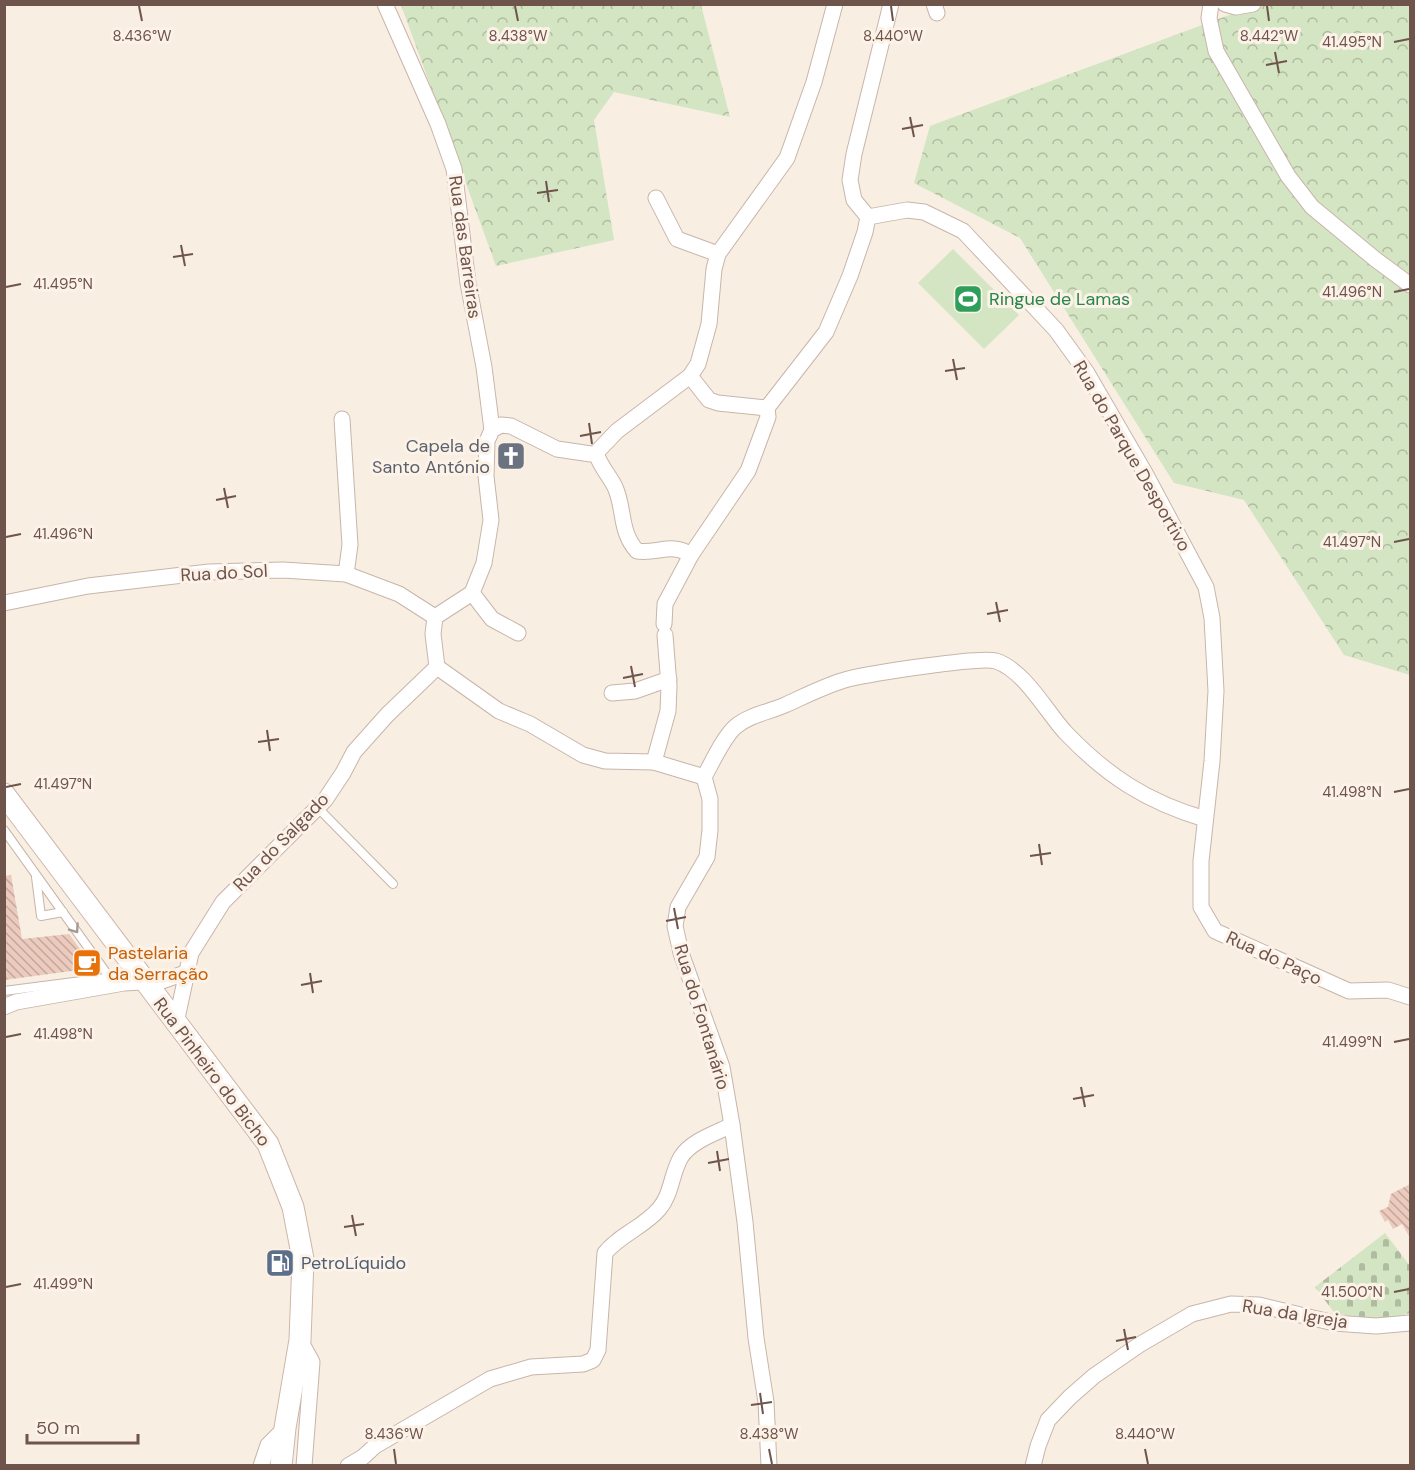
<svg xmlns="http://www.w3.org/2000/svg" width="1415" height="1470" font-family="'DM Sans',sans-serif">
<defs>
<pattern id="forest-crowns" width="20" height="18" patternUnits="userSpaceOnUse" patternTransform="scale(1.5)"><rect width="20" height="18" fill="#d4e5c3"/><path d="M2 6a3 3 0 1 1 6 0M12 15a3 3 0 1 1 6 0" fill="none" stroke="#b0bca0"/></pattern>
<pattern id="cemetery-stones" width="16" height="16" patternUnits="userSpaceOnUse" patternTransform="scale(1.5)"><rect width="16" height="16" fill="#d4e5c3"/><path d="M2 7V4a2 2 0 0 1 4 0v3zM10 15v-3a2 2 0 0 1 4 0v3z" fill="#b0bca0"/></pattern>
<pattern id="building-back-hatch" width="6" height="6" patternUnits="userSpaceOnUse" patternTransform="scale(1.5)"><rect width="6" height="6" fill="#eccabd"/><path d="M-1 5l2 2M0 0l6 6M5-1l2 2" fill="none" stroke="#c3a79c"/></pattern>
</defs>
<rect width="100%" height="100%" fill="#f9eee2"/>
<g fill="url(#forest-crowns)">
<polygon points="401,5 701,5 730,117 614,92 594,120 614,240 496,266"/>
<polygon points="1256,5 1410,5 1410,675 1344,655 1244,500 1174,483 1020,238 914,183 930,126"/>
</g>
<polygon fill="url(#cemetery-stones)" points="1385,1233 1410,1266 1410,1313 1388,1319 1336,1315 1315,1287"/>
<polygon fill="#d4e5c3" points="953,249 1019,315 984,349 918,283"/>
<g fill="url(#building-back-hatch)">
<polygon points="11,875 22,939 69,934 94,968 4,980 4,876"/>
<polygon points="1410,1184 1410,1238 1402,1224 1393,1229 1388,1220 1385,1222 1379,1211 1388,1207 1391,1194"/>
</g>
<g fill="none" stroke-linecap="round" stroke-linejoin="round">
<g stroke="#c8b5aa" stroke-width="10">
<g id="service">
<polyline points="317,807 393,884"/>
<polyline points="4,830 110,978"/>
<polyline points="36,877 41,916 63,912"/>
<polyline points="4,991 136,974"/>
</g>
</g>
<g stroke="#c8b5aa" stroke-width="17">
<g id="minor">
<polyline points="385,4 438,124 454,169 468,283 484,367 492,430"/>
<polyline points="934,4 937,13"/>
<polyline points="1211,4 1209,18 1216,51 1288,176 1312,207 1375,259 1410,285"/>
<polyline points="1225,4 1236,7 1253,4"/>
<polyline points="656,198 677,239 718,254"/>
<polyline points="868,217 907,210 924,212 963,231 1056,330 1087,373 1145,473 1206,587 1212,618 1216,691 1212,761 1201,861 1201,907 1215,931 1349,991 1388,990 1410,997"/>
<polyline points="690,376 709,400 718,403 767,408"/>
<polyline points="342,419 350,545 346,574"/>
<path d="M596,453C600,466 609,475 615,487C625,509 619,531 637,551C658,554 672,542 691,555"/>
<polyline points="472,593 492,619 518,633"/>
<polyline points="4,603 88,586 209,572 283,570 346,574 399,594 435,617"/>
<polyline points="664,624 665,604 691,555 748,471 768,417 767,408 826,332 850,276 865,232 868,217 854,200 850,180 854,154 891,4"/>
<polyline points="437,667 433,634 435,617 472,593 484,563 491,520 486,476 487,441 492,430 501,425 511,426 557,449 591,454 596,453 617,431 690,376 698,364 709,324 714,269 718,254 787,158 814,82 835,4"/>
<polyline points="437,667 499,711 530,724 583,755 605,761 654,762 704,777"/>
<polyline points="612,693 635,691 669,679"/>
<polyline points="654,762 668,711 669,686 665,635"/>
<polyline points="4,1007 16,1002 124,983 162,981 188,972"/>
<polyline points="176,1023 191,953 223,902 325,800 343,773 354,752 387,715 437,667"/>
<polyline points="300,1340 312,1362 304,1466"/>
<polyline points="261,1466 268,1445 285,1428"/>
<path d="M348,1466L363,1457L375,1446L490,1379L531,1367L583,1364L593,1360L598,1350L605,1253C619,1235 644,1227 659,1209C672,1194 671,1174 681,1157C691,1141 716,1133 732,1125"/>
<path d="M769,1466L766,1402L756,1338L745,1222L732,1125L722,1067L681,953L675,926L678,907L707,857L710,830V799L704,777C712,763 723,738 735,727C749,715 769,712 785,705C805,696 826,685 848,679C869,674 980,656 996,661C1024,670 1046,711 1065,732C1107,776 1147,802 1205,819"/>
<polyline points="1033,1466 1038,1446 1048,1420 1070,1397 1094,1376 1139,1345 1192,1314 1231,1304 1259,1305 1334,1323 1376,1326 1410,1323"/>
</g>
</g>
<g stroke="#ceb6ab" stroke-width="23">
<polyline id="secondary" points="4,794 268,1144 293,1207 303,1259 300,1340 285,1428 281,1466"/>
</g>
<use href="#service" stroke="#fff" stroke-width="8"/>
<use href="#minor" stroke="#fff" stroke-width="15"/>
<use href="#secondary" stroke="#fff" stroke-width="21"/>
</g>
<defs><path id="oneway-chevron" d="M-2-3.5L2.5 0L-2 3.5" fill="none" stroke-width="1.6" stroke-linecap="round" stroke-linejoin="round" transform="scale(1.5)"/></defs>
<use stroke="#a89893" href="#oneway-chevron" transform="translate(75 929) rotate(55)"/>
<path fill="none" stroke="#6e544b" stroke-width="2" d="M139,6L142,21M515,6L518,21M891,6L893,21M1267,6L1269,21M1394,42L1409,39M1275,52L1279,73M1266,65L1287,61M910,117L914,137M902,129L923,125M546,181L549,202M537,193L558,190M181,245L185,266M173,257L193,254M6,287L21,284M1394,292L1409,289M953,359L957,380M945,371L965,368M589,423L592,444M580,436L601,432M224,488L228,508M216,500L236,496M6,537L21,534M1394,542L1409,539M996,602L1000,622M987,614L1008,610M631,666L635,687M623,678L643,674M267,730L270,751M258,742L279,739M6,787L21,784M1394,792L1409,789M1039,844L1042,865M1030,856L1051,853M674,908L678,929M666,921L686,917M310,973L313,993M301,985L322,981M6,1037L21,1034M1394,1042L1409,1039M1081,1087L1085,1107M1073,1099L1094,1095M717,1151L720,1171M708,1163L729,1159M352,1215L356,1236M344,1227L364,1224M6,1287L21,1284M1394,1292L1409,1289M1124,1329L1128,1350M1116,1341L1136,1337M760,1393L763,1414M751,1405L772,1402M394,1449L396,1464M769,1449L772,1464M1145,1449L1148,1464"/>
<defs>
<g id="stadium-square" transform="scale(1.5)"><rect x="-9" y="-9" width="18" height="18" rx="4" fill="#2e9e5b" stroke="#fdf2e8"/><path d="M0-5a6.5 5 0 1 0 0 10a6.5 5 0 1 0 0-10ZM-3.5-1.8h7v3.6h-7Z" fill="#fff"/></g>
<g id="church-square" transform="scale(1.5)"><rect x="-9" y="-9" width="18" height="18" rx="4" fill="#6b7280" stroke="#fdf2e8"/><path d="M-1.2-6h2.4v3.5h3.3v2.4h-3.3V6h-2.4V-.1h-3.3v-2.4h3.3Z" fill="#fff"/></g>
<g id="cafe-square" transform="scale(1.5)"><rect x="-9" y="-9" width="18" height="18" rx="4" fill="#e8710a" stroke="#fdf2e8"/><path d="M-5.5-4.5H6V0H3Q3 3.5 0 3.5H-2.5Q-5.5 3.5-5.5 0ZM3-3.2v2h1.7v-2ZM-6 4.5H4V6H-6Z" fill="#fff"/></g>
<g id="fuel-square" transform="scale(1.5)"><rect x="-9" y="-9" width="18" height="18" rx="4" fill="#5c6f8a" stroke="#fdf2e8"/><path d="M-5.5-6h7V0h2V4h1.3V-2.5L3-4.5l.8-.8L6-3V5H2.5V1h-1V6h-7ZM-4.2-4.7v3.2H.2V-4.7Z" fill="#fff"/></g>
</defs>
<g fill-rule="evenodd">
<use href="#stadium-square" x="968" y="299"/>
<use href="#church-square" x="511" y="456"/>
<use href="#cafe-square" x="87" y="963"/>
<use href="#fuel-square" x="280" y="1263"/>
</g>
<g text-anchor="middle" stroke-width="6" stroke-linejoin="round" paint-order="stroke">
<g font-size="18" fill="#6e544b" stroke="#fdf2e8">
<text transform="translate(465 247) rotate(82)" y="6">Rua das Barreiras</text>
<text transform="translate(1132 456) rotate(60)" y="6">Rua do Parque Desportivo</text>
<text transform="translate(224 573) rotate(-3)" y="6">Rua do Sol</text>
<text transform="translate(281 842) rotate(-46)" y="6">Rua do Salgado</text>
<text transform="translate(1274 958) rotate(25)" y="6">Rua do Paço</text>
<text transform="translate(702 1017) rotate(73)" y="6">Rua do Fontanário</text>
<text transform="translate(212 1072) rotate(53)" y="6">Rua Pinheiro do Bicho</text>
<text transform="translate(1295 1314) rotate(9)" y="6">Rua da Igreja</text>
</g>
<g font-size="18" fill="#27864d" stroke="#fdf2e8" text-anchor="start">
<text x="989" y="305">Ringue de Lamas</text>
</g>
<g font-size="18" fill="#5b616d" stroke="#fdf2e8" text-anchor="end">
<text x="490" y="452">Capela de<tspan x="490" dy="21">Santo António</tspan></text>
</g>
<g font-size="18" fill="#c56008" stroke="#fdf2e8" text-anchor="start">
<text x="108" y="959">Pastelaria<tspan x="108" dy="21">da Serração</tspan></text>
</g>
<g font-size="18" fill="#4e5e75" stroke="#fdf2e8" text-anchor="start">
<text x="301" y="1269">PetroLíquido</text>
</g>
</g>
<g font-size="15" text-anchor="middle" fill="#6e544b" stroke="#fdf2e8" stroke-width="6" stroke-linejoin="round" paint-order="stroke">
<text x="142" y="41">8.436°W</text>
<text x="518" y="41">8.438°W</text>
<text x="893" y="41">8.440°W</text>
<text x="1269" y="41">8.442°W</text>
<text x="1352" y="47">41.495°N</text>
<text x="63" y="289">41.495°N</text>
<text x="1352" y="297">41.496°N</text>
<text x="63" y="539">41.496°N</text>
<text x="1352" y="547">41.497°N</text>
<text x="63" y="789">41.497°N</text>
<text x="1352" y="797">41.498°N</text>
<text x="63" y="1039">41.498°N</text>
<text x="1352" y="1047">41.499°N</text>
<text x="63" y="1289">41.499°N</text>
<text x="1352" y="1297">41.500°N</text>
<text x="394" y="1439">8.436°W</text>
<text x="769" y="1439">8.438°W</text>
<text x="1145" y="1439">8.440°W</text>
</g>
<rect width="1415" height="1470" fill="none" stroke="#6e544b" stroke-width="12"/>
<path d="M27 1434v9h111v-9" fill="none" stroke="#6e544b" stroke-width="3"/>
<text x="36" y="1434" font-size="18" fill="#6e544b" stroke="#fdf2e8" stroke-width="4.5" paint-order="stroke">50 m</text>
</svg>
